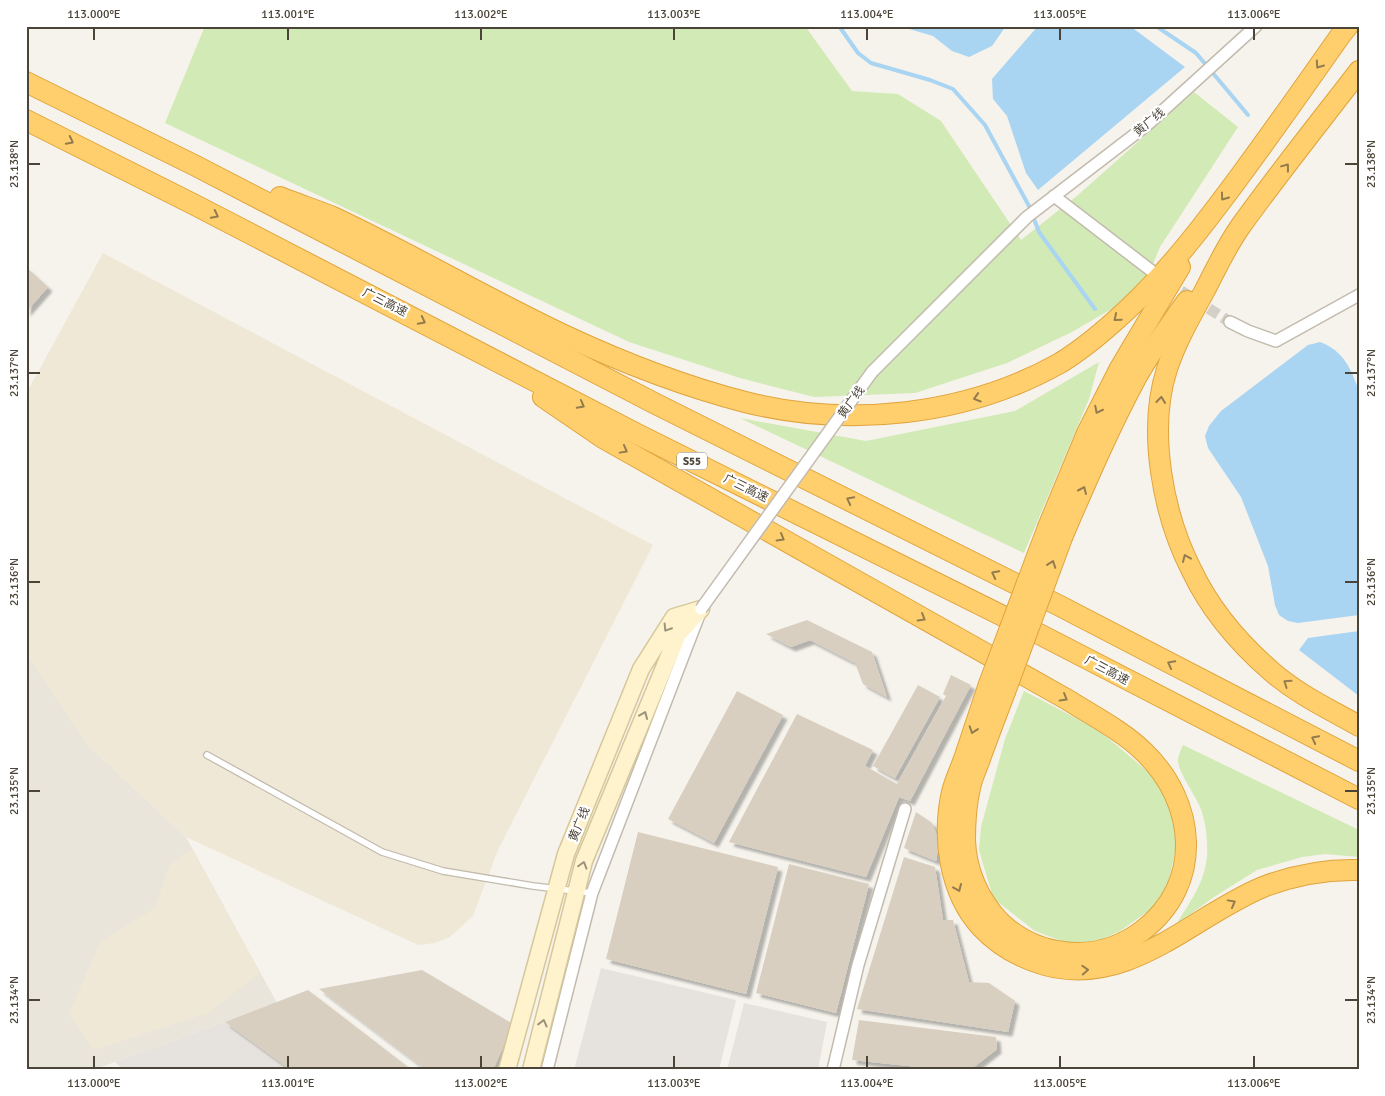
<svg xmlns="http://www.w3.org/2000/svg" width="1385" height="1096" font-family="Signika,'Noto Sans SC',sans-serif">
<defs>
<filter id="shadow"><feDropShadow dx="4.5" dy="4.5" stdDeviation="1" flood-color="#0004"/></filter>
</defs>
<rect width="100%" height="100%" fill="#f6f3ec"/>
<polygon fill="#eae5da" points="26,653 88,745 186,837 277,1003 93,1070 26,1070"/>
<g fill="#e6e2dd">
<polygon points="601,968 736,1000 719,1070 574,1070"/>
<polygon points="744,1003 827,1022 818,1070 727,1070"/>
<polygon points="225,1022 291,1070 124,1070 115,1062"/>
</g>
<g fill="#efe8d6">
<polygon points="103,253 653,545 498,850 473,916 450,937 435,943 418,945 186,837 88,745 26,653 26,394"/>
<polygon points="192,849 260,973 208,1013 94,1050 69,1014 100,942 155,908 170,864"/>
</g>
<g fill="#d2eab5">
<polygon points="205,26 805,26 852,91 898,94 941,121 1021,240 1078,195 1194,92 1238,127 1160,247 1146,281 1127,300 1072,332 1007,363 915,393 814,397 740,378 629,342 165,123"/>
<polygon points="1099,362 1089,399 1024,553 740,418 866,441 1015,411"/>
<polygon points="1024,691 1093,727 1108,738 1154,777 1171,809 1175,828 1176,848 1169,879 1157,905 1120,931 1100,940 1072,945 1035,931 994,899 988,881 979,850 981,827 1005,739"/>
<path d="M1183,745L1359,830V857L1325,854L1302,857L1257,870L1214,897L1176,925C1189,903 1205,883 1207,856C1208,841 1206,822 1200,807C1196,796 1177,771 1178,759C1179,754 1181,749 1183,745Z"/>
</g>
<g fill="#a9d4f2">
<polygon points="899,26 1006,26 992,46 969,57 952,51 933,36"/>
<polygon points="1038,26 1130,26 1185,67 1038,190 1026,173 1007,116 993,99 992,79"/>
<path d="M1320,342C1344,351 1351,369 1359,391V615L1298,623L1288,621L1279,615L1275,605L1268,566L1241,497L1208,448L1205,436L1209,426L1221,411L1308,345Z"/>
<polygon points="1359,631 1359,696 1299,650 1308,638"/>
</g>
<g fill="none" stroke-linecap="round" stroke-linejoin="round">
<g stroke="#a9d4f2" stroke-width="4">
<polyline points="839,26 858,53 871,63 930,80 953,89 985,125 1029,206 1039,232 1095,309"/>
<polyline points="1156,26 1196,53 1248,115"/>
</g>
</g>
<g fill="#d8cfc1" filter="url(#shadow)">
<polygon points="26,267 48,287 26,312"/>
<polygon points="807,620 872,652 887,697 863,684 855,663 810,640 791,647 766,634"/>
<polygon points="951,675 971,685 910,801 899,797 866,877 729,842 797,714 873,750 865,766 897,784 946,696 943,694"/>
<polygon points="918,685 940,697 895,778 873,766"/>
<polygon points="737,691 783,715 714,843 668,819"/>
<polygon points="916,812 932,823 939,841 936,861 904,848"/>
<polygon points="638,832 778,867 746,994 606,959"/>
<polygon points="904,857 935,867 943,920 953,920 969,982 989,983 1015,1001 1008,1032 857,1009"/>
<polygon points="789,864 869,884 836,1013 756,993"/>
<polygon points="422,970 513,1024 493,1070 426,1070 319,989"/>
<polygon points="308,990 412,1070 291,1070 225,1022"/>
<polygon points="859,1020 996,1037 997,1049 970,1070 947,1070 852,1060"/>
</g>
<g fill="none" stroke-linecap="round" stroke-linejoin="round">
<polyline stroke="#d4d0c8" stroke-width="11" stroke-dasharray="11 5.5" stroke-linecap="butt" points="1167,282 1230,322"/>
<g stroke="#c2bbae" stroke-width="8">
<polyline id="lane" points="207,755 382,852 443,871 533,886 592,893"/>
</g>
<g stroke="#c2bbae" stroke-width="14">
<g id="street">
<polyline points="1054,196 1153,272"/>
<polyline points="1230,322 1248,331 1276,341 1359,295"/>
<polyline points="872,372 1027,217 1147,125 1256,26"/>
<polyline points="547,1070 592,893 699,615"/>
<polyline points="833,1070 858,965 905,809"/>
</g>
</g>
<g stroke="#d6c79b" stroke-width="19">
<polyline id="secondary" points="507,1070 566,854 641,669 674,617 701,609 678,634 584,861 531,1070"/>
</g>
<g stroke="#e0a43c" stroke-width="22">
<g id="highway">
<path d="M1359,71C1319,123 1278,174 1240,227C1226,247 1216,269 1205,290C1191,316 1176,341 1167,369C1147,431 1163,515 1192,571C1210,609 1240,644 1271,671C1297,694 1329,709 1359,726"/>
<polyline points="26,82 196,166 654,403 1060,606 1359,761"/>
<polyline points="26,120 193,204 639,435 1041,635 1359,799"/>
<path d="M280,197C297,204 316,210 333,217C412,254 487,299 566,336C624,363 683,386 745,402C849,428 966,416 1060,363C1083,349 1110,326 1130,307C1171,268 1206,222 1240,176C1274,130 1307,83 1340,36L1348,26"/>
<path d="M543,397L603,438L1068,700C1093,716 1121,730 1143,751C1197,802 1204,884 1142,931C1119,948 1091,956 1063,952C1039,949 1018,939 1000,922C979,900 966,871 965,840C965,823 966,805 970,788C972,777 978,766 981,756C989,734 997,713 1005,692"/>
<polyline points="1048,527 1087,433 1120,368 1180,267"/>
<path d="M1063,535C1086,482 1109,428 1136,378C1151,351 1169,326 1187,301"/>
<path d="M989,684C981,708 973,732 965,756C961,768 955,780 952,792C942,837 949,892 981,927C999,946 1020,958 1045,965C1129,988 1191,917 1263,887C1294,875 1325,869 1359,870"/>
</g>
</g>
<use href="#lane" stroke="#fff" stroke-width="5.5"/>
<use href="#street" stroke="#fff" stroke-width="11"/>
<use href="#secondary" stroke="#fff3cd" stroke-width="16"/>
<use href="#highway" stroke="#ffcf6e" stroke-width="20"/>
<g stroke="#c2bbae" stroke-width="14" stroke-linecap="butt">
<polyline id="street-bridge" points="701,609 872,372"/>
</g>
<g stroke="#e0a43c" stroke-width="22" stroke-linecap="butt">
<g id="highway-bridge">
<polyline points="989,684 1048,527"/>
<polyline points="1005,692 1063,535"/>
</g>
</g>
<use href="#street-bridge" stroke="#fff" stroke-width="11"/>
<use href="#highway-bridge" stroke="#ffcf6e" stroke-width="20"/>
</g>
<defs><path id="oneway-chevron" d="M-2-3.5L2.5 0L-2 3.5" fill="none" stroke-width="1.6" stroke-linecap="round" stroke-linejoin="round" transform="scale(1.25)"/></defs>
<g stroke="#937c4e">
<use href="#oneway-chevron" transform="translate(1319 65) rotate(125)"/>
<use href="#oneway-chevron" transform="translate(70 141) rotate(27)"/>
<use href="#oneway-chevron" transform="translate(1286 167) rotate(-53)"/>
<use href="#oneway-chevron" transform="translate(1224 197) rotate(126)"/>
<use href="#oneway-chevron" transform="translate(215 215) rotate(27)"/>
<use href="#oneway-chevron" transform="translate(1117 318) rotate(140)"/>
<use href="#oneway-chevron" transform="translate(422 321) rotate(27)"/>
<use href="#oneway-chevron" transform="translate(977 398) rotate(163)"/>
<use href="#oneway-chevron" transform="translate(1161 400) rotate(-84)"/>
<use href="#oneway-chevron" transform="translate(581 405) rotate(28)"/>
<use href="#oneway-chevron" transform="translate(1098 410) rotate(117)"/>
<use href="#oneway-chevron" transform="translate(624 450) rotate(29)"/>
<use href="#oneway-chevron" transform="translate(1083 490) rotate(-66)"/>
<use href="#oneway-chevron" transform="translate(850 500) rotate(-153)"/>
<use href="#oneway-chevron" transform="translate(781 538) rotate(30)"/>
<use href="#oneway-chevron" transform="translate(1186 558) rotate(-113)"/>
<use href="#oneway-chevron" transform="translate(1052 564) rotate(-70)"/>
<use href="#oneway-chevron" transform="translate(995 574) rotate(-153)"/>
<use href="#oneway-chevron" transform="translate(922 618) rotate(30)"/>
<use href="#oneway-chevron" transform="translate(1171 664) rotate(-152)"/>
<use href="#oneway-chevron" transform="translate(1287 683) rotate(-145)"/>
<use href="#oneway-chevron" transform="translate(1064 698) rotate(30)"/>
<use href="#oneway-chevron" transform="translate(973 730) rotate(109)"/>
<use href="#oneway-chevron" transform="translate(1315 739) rotate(-153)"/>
<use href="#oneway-chevron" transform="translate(958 888) rotate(67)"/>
<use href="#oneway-chevron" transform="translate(1232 903) rotate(-29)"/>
<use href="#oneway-chevron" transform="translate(1085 970) rotate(-3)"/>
</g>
<g stroke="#9c937c">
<use href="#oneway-chevron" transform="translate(667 628) rotate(122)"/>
<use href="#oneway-chevron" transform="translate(644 715) rotate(-67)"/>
<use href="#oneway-chevron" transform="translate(583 865) rotate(-74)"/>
<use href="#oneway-chevron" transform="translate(543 1023) rotate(-76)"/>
</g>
<path fill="none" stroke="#4b4439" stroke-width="2" d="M94,28V40M288,28V40M481,28V40M674,28V40M867,28V40M1060,28V40M1254,28V40M28,164H40M1345,164H1358M28,373H40M1345,373H1358M28,582H40M1345,582H1358M28,791H40M1345,791H1358M28,1000H40M1345,1000H1358M94,1056V1068M288,1056V1068M481,1056V1068M674,1056V1068M867,1056V1068M1060,1056V1068M1254,1056V1068"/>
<g text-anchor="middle" stroke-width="4.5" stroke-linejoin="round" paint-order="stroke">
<rect fill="#fff" stroke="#817c74" stroke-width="1" x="677" y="452.5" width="30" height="17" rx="4"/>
<g font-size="11" font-weight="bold" fill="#4b4439">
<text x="692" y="465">S55</text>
</g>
<g font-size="12" fill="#4b4439" stroke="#fff">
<text transform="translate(1149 122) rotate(-40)" y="4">黄广线</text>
<text transform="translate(385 302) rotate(27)" y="4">广三高速</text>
<text transform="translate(851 402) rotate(-54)" y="4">黄广线</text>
<text transform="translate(746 488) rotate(26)" y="4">广三高速</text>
<text transform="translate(1107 670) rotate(28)" y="4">广三高速</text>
<text transform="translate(579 824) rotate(-68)" y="4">黄广线</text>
</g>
</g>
<rect width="1385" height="1096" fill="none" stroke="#ffffff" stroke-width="55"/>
<rect x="28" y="28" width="1330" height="1040" fill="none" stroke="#4b4439" stroke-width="2"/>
<g font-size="12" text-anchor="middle" fill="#4b4439">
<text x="94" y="18">113.000°E</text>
<text x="288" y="18">113.001°E</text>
<text x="481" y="18">113.002°E</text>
<text x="674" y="18">113.003°E</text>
<text x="867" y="18">113.004°E</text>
<text x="1060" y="18">113.005°E</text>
<text x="1254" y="18">113.006°E</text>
<text transform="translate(14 164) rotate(-90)" y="4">23.138°N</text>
<text transform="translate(1371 164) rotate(-90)" y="4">23.138°N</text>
<text transform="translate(14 373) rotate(-90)" y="4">23.137°N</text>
<text transform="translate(1371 373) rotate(-90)" y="4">23.137°N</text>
<text transform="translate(14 582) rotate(-90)" y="4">23.136°N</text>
<text transform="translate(1371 582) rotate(-90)" y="4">23.136°N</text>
<text transform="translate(14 791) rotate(-90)" y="4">23.135°N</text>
<text transform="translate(1371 791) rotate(-90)" y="4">23.135°N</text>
<text transform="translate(14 1000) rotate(-90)" y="4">23.134°N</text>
<text transform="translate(1371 1000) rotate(-90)" y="4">23.134°N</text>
<text x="94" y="1087">113.000°E</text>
<text x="288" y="1087">113.001°E</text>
<text x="481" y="1087">113.002°E</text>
<text x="674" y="1087">113.003°E</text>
<text x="867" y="1087">113.004°E</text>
<text x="1060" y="1087">113.005°E</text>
<text x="1254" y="1087">113.006°E</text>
</g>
</svg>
